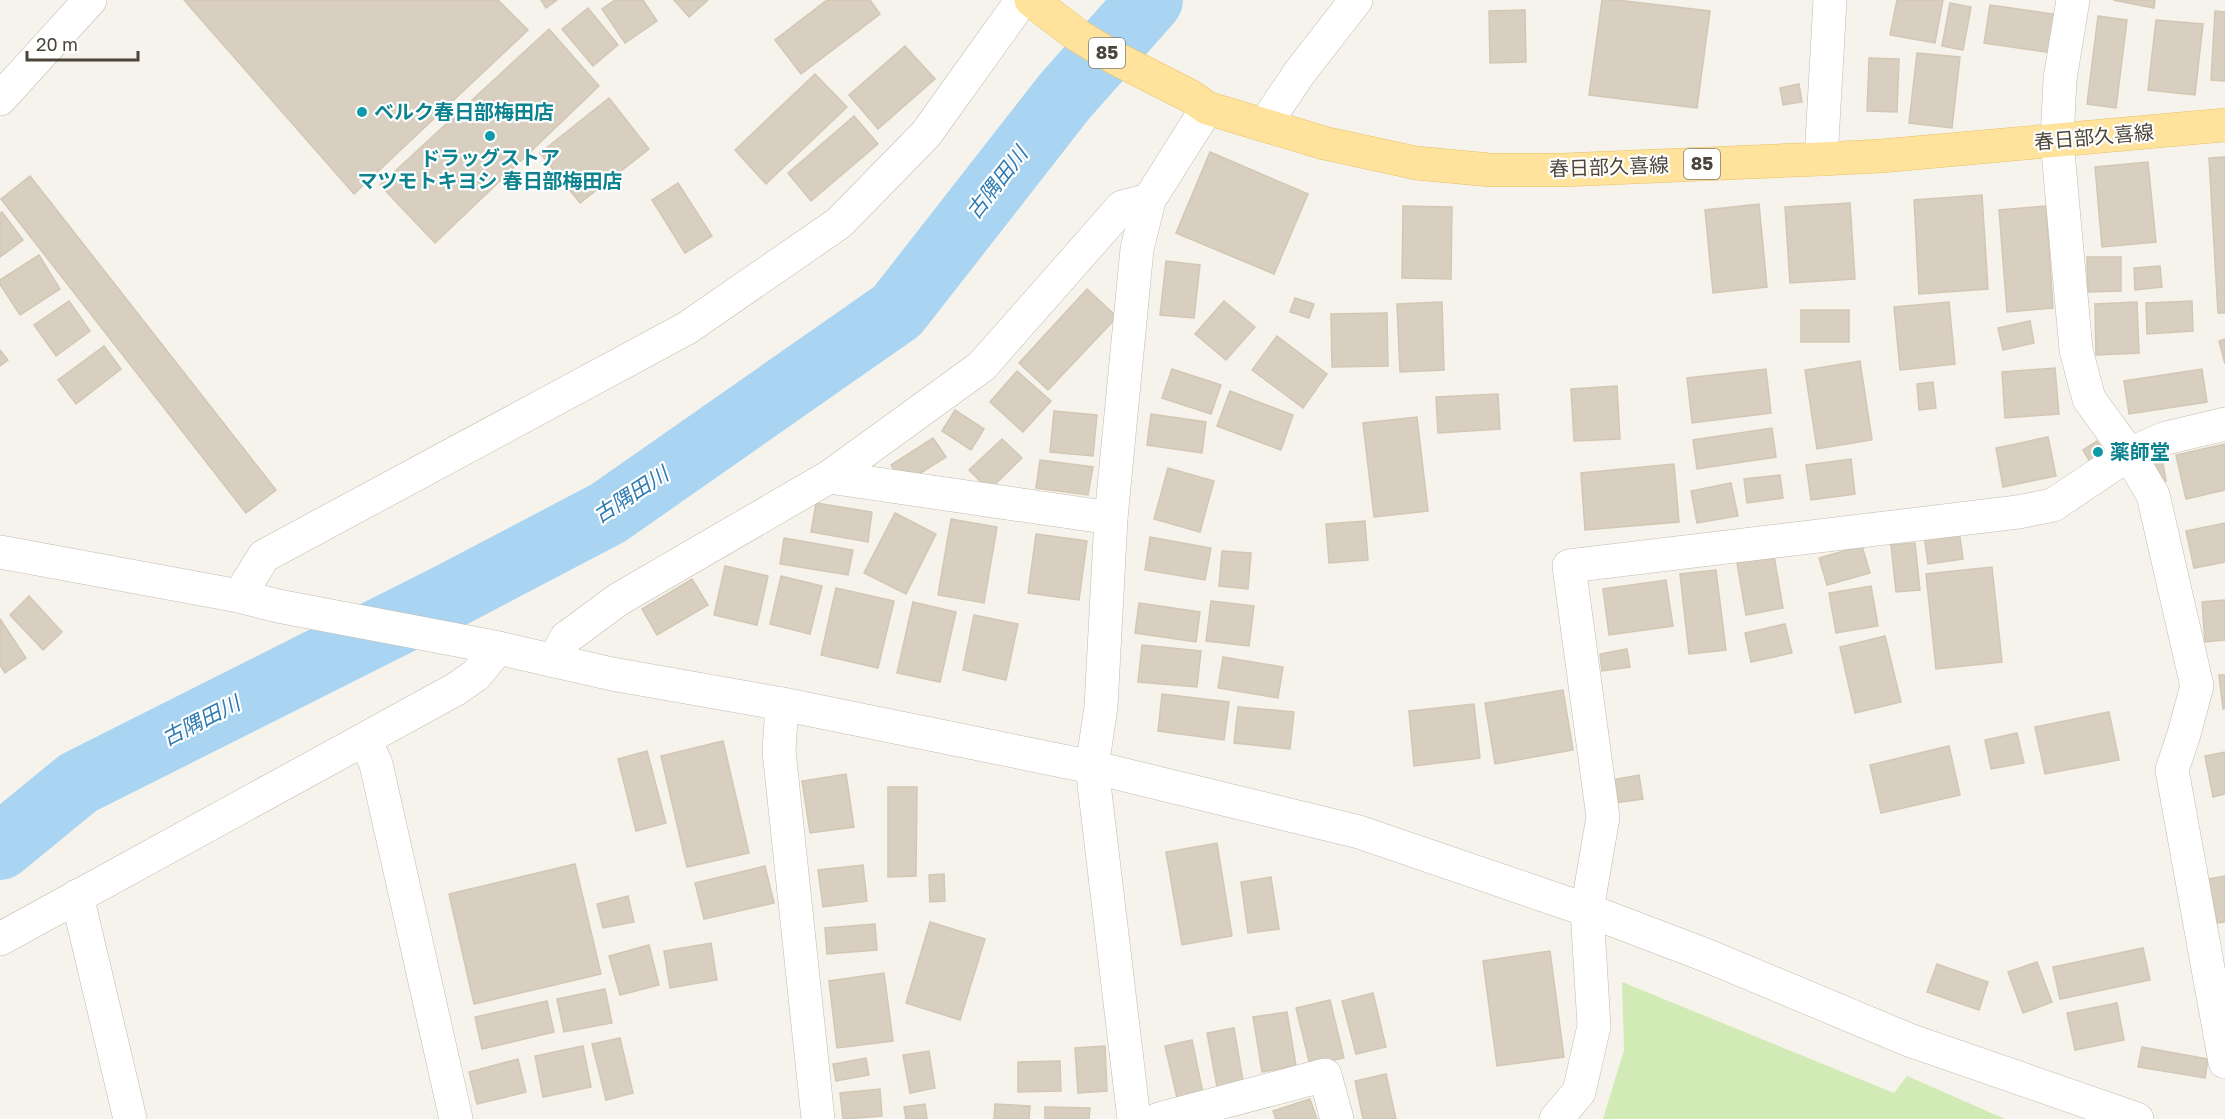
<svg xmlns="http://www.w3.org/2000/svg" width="2225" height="1119" font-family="'Golos Text','Noto Sans JP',sans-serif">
<rect width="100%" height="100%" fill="#f6f3ec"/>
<polygon fill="#d2eab5" points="1622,982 1894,1093 1907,1076 2005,1119 1603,1119 1624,1050"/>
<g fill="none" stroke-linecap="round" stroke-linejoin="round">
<polyline stroke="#a9d4f2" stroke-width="66" points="0,847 78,783 448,597 608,513 897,311 1065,96 1150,0"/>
</g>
<g fill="#d8cfc1" stroke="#d3c7b4" stroke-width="1.5">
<polygon points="184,0 498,0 528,30 354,194"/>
<polygon points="541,0 557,0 546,8"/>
<polygon points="615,0 643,0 657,21 625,43 602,9"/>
<polygon points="674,0 708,0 689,17"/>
<polygon points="827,0 870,0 880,14 801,74 775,40"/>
<polygon points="1602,0 1617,0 1710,11 1697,108 1589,95"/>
<polygon points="1897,0 1943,0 1935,43 1890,35"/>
<polygon points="2113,0 2155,0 2154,8"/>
<polygon points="1950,3 1971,7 1963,50 1942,46"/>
<polygon points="1990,5 2059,15 2053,53 1984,43"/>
<polygon points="588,8 618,45 593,66 562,29"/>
<polygon points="1525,10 1526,62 1490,63 1489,11"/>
<polygon points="2215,11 2225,12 2225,81 2211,80"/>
<polygon points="2098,16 2127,20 2116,108 2087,104"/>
<polygon points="2156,20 2203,24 2195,95 2148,90"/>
<polygon points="549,29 599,86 435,243 380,185"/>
<polygon points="905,46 935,79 878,129 849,95"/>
<polygon points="1917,53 1960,57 1952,128 1909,123"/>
<polygon points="1869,58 1899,59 1897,112 1867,111"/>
<polygon points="815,74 847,107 766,184 735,150"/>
<polygon points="1799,84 1802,102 1783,105 1780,88"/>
<polygon points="609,98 649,149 580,203 540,153"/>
<polygon points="854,116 878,144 811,201 788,173"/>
<polygon points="1210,152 1308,194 1274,274 1176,233"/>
<polygon points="2225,157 2225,313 2218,313 2209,158"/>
<polygon points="2148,162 2156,242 2102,247 2095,167"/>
<polygon points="30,176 276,490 246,513 1,199"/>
<polygon points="678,183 712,236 685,253 652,200"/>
<polygon points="1982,195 1988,289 1919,294 1914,200"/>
<polygon points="1850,203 1855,279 1790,283 1785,207"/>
<polygon points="1759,204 1767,287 1713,293 1705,210"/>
<polygon points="1403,206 1452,207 1451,279 1402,278"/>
<polygon points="2046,206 2053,308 2007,312 1999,210"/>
<polygon points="2,212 23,240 0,257 0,213"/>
<polygon points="39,255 60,289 20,315 0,284 0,280"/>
<polygon points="2087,257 2121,257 2121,291 2088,292"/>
<polygon points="1166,261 1200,265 1194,318 1160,315"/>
<polygon points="2160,266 2162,287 2135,290 2134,268"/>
<polygon points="1087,289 1117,317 1048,390 1019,363"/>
<polygon points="1295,298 1314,304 1309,318 1290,312"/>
<polygon points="69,301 90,331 56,356 34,325"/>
<polygon points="1224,301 1255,327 1226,360 1195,334"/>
<polygon points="2192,301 2193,331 2147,334 2146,303"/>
<polygon points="1442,302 1444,370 1400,372 1397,304"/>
<polygon points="1949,302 1955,364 1900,370 1894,307"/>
<polygon points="2137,302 2139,353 2096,355 2095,304"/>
<rect x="1801" y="310" width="48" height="32"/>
<polygon points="1387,313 1388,366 1332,367 1331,314"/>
<polygon points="2030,321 2034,343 2003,350 1998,328"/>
<polygon points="1277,336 1327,374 1303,408 1252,370"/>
<polygon points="2225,339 2225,364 2219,341"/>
<polygon points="104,346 121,369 76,404 58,380"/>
<polygon points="0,350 8,360 0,366"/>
<polygon points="1860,361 1872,440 1817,449 1805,370"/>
<polygon points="2055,368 2059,414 2005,418 2002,372"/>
<polygon points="1172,369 1221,385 1211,414 1162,398"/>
<polygon points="1766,369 1771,413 1692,423 1687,378"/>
<polygon points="2202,369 2207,402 2129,414 2124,381"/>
<polygon points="1017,371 1051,401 1023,432 990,402"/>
<polygon points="1933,382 1936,408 1919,410 1917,384"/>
<polygon points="1617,386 1620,439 1574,441 1571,389"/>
<polygon points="1230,391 1293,415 1281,450 1217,426"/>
<polygon points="1498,394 1500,429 1438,433 1436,397"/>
<polygon points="955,410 984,429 971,450 942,431"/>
<polygon points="1054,411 1097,415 1093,456 1050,452"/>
<polygon points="1151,414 1206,422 1202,453 1147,445"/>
<polygon points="1417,417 1428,511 1374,517 1363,423"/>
<polygon points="1772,428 1776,457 1697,469 1693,440"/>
<polygon points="2048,437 2056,476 2003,487 1996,448"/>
<polygon points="933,438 946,457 903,484 891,465"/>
<polygon points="1002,439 1022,458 989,490 969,470"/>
<polygon points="2097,441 2107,456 2092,465 2083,450"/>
<polygon points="2225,444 2225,490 2186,499 2176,455"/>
<polygon points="1851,459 1855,494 1811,500 1806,465"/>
<polygon points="1040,460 1093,467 1088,495 1036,488"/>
<polygon points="2163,463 2166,481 2153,483 2150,465"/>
<polygon points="1674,464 1679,522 1585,530 1581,473"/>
<polygon points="1168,468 1214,481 1200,532 1154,519"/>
<polygon points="1780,475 1783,498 1747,503 1744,479"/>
<polygon points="1731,483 1738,516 1697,523 1691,491"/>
<polygon points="816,503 872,512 868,542 811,532"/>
<polygon points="895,513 936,534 906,594 864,573"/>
<polygon points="951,519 997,527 984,603 938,595"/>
<polygon points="1365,521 1368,560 1329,563 1326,524"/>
<polygon points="2225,523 2225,562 2194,568 2186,531"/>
<polygon points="1959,530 1963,559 1928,564 1924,535"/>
<polygon points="1036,534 1087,541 1079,600 1028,593"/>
<polygon points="1150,537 1211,548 1205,580 1145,570"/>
<polygon points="784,538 853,550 848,575 780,564"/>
<polygon points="1915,543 1920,590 1896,592 1891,545"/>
<polygon points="1862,546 1870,573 1827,585 1819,558"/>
<polygon points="1222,551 1251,553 1248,589 1219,586"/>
<polygon points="1774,556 1783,608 1746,615 1737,563"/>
<polygon points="725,566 768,576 757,625 714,615"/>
<polygon points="1992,567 2002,662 1936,669 1926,574"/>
<polygon points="1716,570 1726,650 1689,654 1680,574"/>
<polygon points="781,576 822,586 810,634 770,624"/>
<polygon points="692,579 708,605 657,635 642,609"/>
<polygon points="1666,580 1673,626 1609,635 1603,589"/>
<polygon points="1871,586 1878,626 1836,633 1829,593"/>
<polygon points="836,588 894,601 878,668 821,655"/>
<polygon points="29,596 62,632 43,650 10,615"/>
<polygon points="2225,600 2225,640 2205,642 2202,602"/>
<polygon points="1211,601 1254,606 1249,646 1206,641"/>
<polygon points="913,602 956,612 940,682 897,673"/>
<polygon points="1139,603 1200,612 1196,642 1135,633"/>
<polygon points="974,615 1018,624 1006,680 963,670"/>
<polygon points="0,619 26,658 5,673 0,665"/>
<polygon points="1785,624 1792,653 1751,662 1745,633"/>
<polygon points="1885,636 1901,702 1855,713 1840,647"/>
<polygon points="1142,645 1201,651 1197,687 1138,682"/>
<polygon points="1627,649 1630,667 1602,671 1600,654"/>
<polygon points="1223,657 1283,667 1278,698 1218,688"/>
<polygon points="2219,675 2225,675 2225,708 2223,709"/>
<polygon points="1563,690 1573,750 1495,764 1485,703"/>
<polygon points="1162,694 1229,702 1224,740 1158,731"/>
<polygon points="1474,704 1480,758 1414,766 1409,711"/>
<polygon points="1238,707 1294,712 1290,749 1234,743"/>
<polygon points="2109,712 2119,760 2045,774 2035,727"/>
<polygon points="2017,733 2024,763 1991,769 1985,740"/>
<polygon points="723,741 749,853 687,867 661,756"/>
<polygon points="1949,746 1960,795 1881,813 1870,765"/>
<polygon points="647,751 666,823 636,831 618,759"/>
<polygon points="2225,752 2225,794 2213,797 2205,756"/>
<polygon points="846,774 854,827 810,833 802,781"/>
<polygon points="1639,775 1643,799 1614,803 1611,780"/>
<polygon points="888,787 917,787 916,876 888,877"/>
<polygon points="1217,843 1232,936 1182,945 1166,852"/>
<polygon points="575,864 601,974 474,1004 449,894"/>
<polygon points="863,865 867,901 823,907 818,870"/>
<polygon points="765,866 774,903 704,919 695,883"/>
<polygon points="944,874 945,901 930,902 929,875"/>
<polygon points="2225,876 2225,922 2217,923 2208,879"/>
<polygon points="1271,877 1279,929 1248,933 1241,882"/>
<polygon points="628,896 634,922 603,928 597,904"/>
<polygon points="930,922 985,939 960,1020 906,1003"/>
<polygon points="875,924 877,950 827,954 825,928"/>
<polygon points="711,943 717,980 670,988 664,951"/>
<polygon points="649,945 659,985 620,995 609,956"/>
<polygon points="2143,948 2150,980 2060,999 2053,967"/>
<polygon points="1550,951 1564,1057 1497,1066 1483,961"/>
<polygon points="2037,962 2052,1002 2023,1013 2008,972"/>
<polygon points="1937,964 1988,982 1979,1010 1927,992"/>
<polygon points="884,973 893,1041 837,1048 829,981"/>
<polygon points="605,989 612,1023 564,1032 557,999"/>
<polygon points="1373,993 1386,1047 1356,1054 1342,1001"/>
<polygon points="1330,1000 1344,1058 1310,1065 1296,1008"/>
<polygon points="547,1001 554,1032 482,1049 475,1017"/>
<polygon points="2117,1003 2124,1040 2075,1050 2067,1013"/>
<polygon points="1287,1012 1296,1066 1262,1072 1253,1017"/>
<polygon points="1234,1028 1244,1087 1218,1092 1207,1033"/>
<polygon points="620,1038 633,1093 606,1100 592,1044"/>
<polygon points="1192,1040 1203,1093 1177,1098 1165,1046"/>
<polygon points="583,1046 591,1087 543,1097 535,1056"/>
<polygon points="1105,1046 1107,1091 1078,1093 1075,1048"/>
<polygon points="2142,1047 2208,1059 2205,1078 2138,1067"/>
<polygon points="929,1051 935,1088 910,1093 903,1055"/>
<polygon points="866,1058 869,1075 836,1081 833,1064"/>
<polygon points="518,1059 526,1092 477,1104 469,1072"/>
<polygon points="1060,1061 1061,1091 1018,1092 1018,1062"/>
<polygon points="1386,1074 1396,1119 1363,1119 1355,1081"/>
<polygon points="880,1089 882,1116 843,1119 840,1093"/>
<polygon points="1310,1099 1317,1119 1276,1119 1273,1111"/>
<polygon points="925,1104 927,1119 906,1119 904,1107"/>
<polygon points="995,1104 1030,1106 1029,1119 994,1119"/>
<polygon points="1045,1107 1090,1108 1089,1119 1045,1119"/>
</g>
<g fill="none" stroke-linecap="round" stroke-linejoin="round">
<g stroke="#c2bbae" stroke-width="34">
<g id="minor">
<polyline points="2073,0 2060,79 2057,141 2076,350 2089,399 2129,454 2153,495 2197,686 2184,734 2172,770 2225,1062"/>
<polyline points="0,99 90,0"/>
<polyline points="1265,124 1300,72 1356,0"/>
<polyline points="1821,159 1830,0"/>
<polyline points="829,477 1111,518"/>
<polyline points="239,596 264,556 687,328 839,223 926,134 1022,0"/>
<polyline points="554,661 566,638 619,599 829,477 982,366 1122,207 1149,200"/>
<polyline points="782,704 779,751 818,1119"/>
<polyline points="365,740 376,764 456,1119"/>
<polyline points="77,896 130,1119"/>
<polyline points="0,939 456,689 476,675 498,648"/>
<polyline points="1159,1119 1325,1075 1337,1119"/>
<polyline points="1556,1119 1579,1092 1594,1026 1587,910 1603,817 1569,566 2018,512 2053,505 2129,454 2166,438 2225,424"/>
</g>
</g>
<g stroke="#c2bbae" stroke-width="34">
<g id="tertiary">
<polyline points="0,552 239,596 278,606 494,647 612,674 782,704 1092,767 1359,832 1587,910 1708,956 1909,1040 2137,1119"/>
<polyline points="1134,1119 1092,767 1101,707 1111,518 1137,249 1149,200 1207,108"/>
</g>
</g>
<g stroke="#e6c16a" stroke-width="34">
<polyline id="primary" points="1031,0 1077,35 1115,58 1190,96 1207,108 1324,143 1416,163 1490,170 1563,170 1821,159 1881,156 2225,125"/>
</g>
<use href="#minor" stroke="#fff" stroke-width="33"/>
<use href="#tertiary" stroke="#fff" stroke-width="33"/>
<use href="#primary" stroke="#ffe39c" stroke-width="33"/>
</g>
<g fill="#0f9aa8" stroke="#fff" stroke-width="2">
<circle cx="362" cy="112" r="6"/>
<circle cx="490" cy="136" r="6"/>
<circle cx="2098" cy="452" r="6"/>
</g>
<g text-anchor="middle" stroke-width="4.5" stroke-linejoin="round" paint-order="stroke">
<g fill="#fff" stroke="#817c74" stroke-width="1.5">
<rect x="1089" y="38" width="36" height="30" rx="4.5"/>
<rect x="1684" y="149" width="36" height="30" rx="4.5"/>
</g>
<g font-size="18" font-weight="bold" fill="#4b4439">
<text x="1107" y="59">85</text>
<text x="1702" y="170">85</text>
</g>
<g font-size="20" font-weight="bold" fill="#0d838f" stroke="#fff" text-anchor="start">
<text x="374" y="119">ベルク春日部梅田店</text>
<text x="490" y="165" text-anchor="middle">ドラッグストア<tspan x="490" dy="23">マツモトキヨシ 春日部梅田店</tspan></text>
<text x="2110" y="459">薬師堂</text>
</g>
<g font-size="20" fill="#4b4439" stroke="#fff">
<text transform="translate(2094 137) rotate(-5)" y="7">春日部久喜線</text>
<text transform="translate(1609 167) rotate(-2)" y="7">春日部久喜線</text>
</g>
<g font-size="21" font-style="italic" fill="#2e7ab2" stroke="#fff">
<text transform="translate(997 183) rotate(-52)" y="7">古隅田川</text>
<text transform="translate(631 495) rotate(-33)" y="7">古隅田川</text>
<text transform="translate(201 721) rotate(-27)" y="7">古隅田川</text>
</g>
</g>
<path d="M27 51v9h111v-9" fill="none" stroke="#4b4439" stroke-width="3"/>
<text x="36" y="51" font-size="18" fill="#4b4439" stroke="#ffffff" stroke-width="4.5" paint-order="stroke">20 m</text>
</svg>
